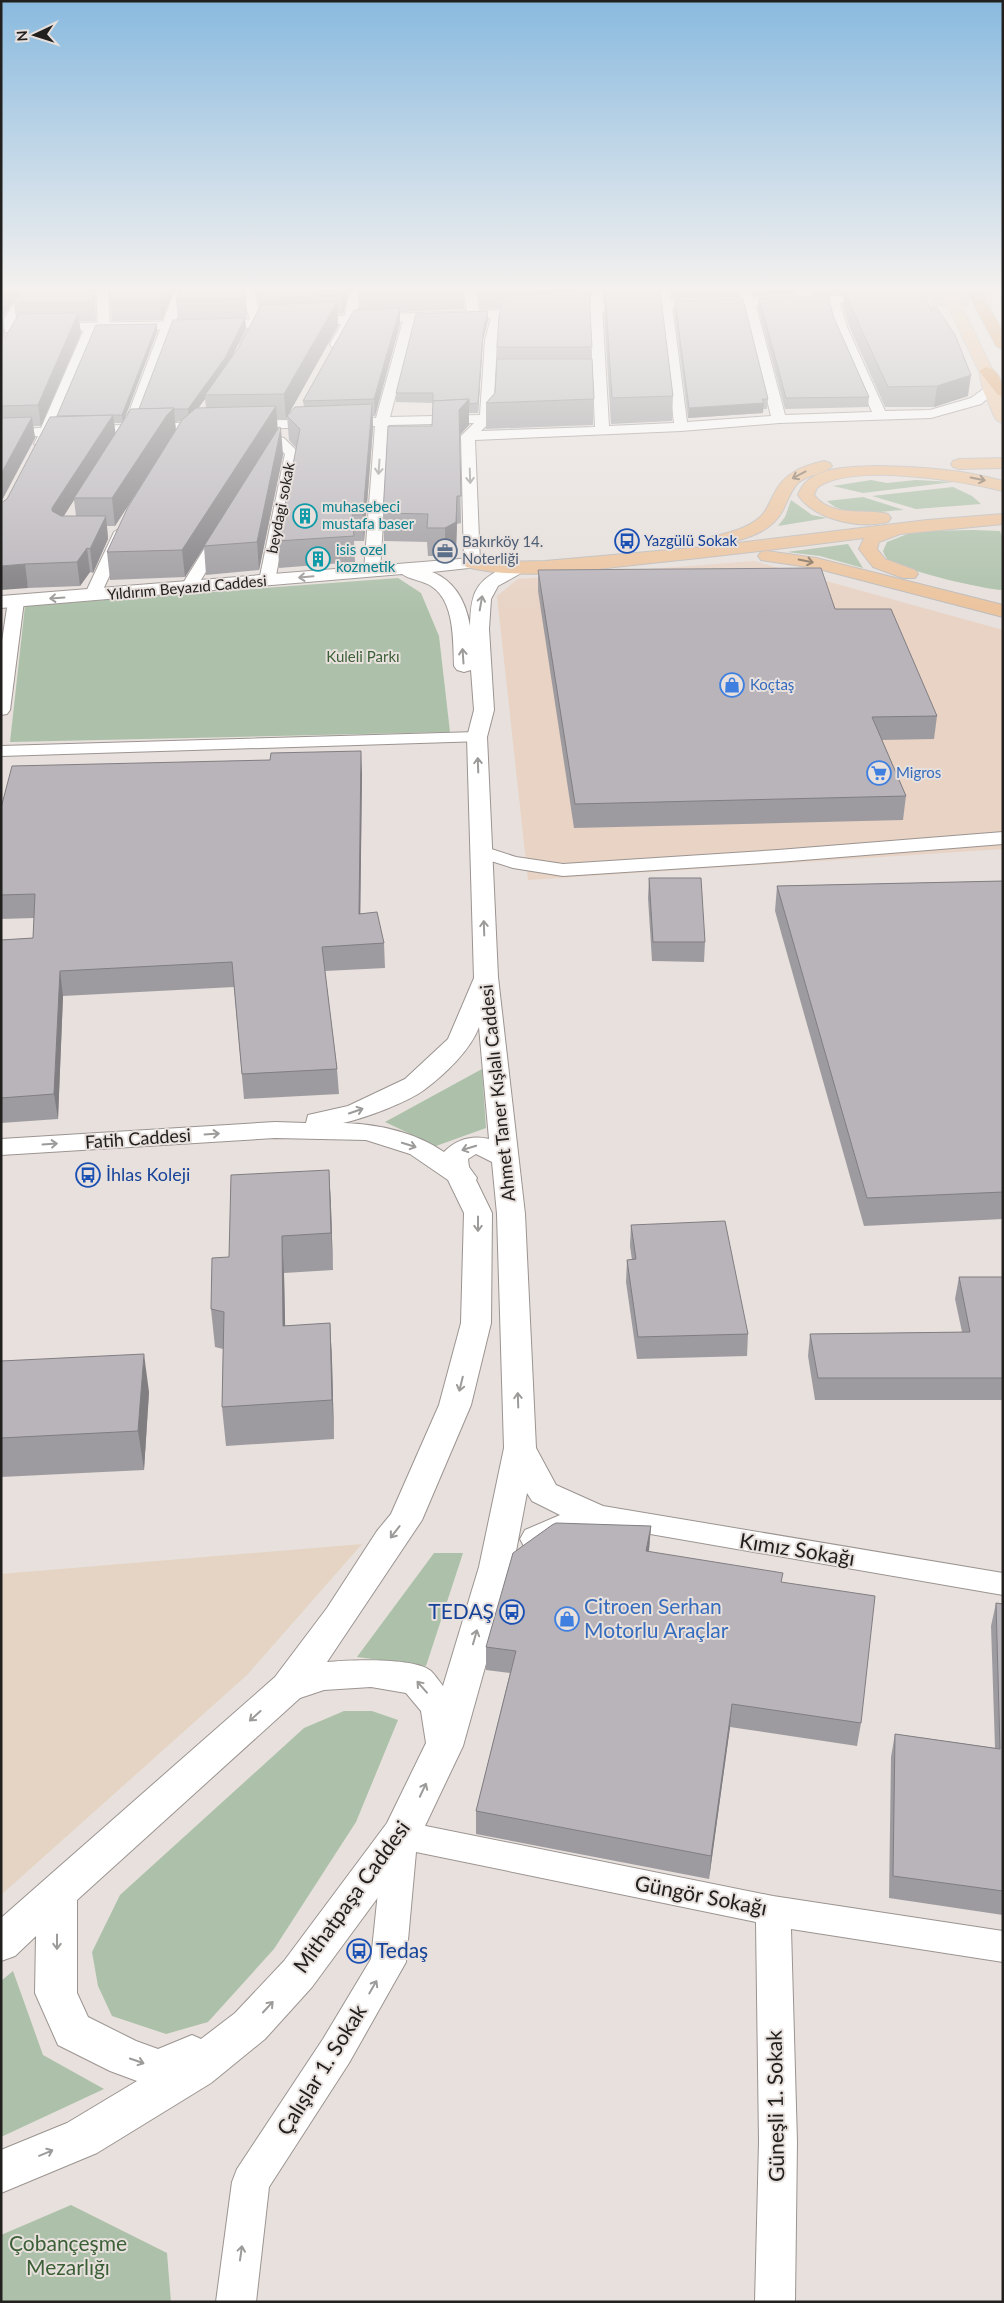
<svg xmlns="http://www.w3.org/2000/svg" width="1004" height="2303" font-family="Lato,sans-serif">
<rect width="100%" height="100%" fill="#e7e0dc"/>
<polygon fill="#e8d3c5" points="754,561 1003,630 1003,849 528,880 497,596 518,579"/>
<polygon fill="#e5d4c3" points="362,1544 247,1675 1,1895 1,1574"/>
<g fill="#adc1aa">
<polygon points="871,480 887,483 916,480 953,482 863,493 833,486"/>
<polygon points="953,487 972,496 981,504 916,509 872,496"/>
<path d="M863,497L904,510C880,511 846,519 827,501Z"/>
<polygon points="791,500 812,515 827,518 778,526 785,517"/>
<path d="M974,530L1000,531L1003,539V590C981,589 912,572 893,562C887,560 885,557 883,551L887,542L915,531Z"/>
<polygon points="848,544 863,568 820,556 787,552"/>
<polygon points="398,578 421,593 439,636 450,732 10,742 25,606"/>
<polygon points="482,1069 486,1128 436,1146 385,1122"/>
<polygon points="434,1553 463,1553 426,1666 357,1657"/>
<polygon points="344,1711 372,1711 398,1720 356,1822 274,1949 208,2022 166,2034 112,2016 98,1986 92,1952 120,1895 304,1728"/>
<polygon points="13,1971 43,2055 104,2089 1,2137 1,1981"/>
<polygon points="71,2205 167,2253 171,2302 1,2302 1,2235"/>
</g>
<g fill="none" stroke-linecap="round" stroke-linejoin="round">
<polyline stroke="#c0bab6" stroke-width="15" stroke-dasharray="15 8" stroke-linecap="butt" points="908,299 1003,299"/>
<g stroke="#9b9491" stroke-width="2">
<g id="street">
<polygon points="22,290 34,290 9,331 1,331 1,324"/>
<polygon points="96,290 108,290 110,326 108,329 100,329 98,326"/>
<polygon points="175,290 187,290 137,424 210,422 215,423 217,426 215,429 133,433 128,440 123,441 116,437 119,433 52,435 46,447 41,448 34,444 38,436 1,437 1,429 41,428 85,327 91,323 97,327 55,427 124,425"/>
<polygon points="241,290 253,290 263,323 252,344 246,348 240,344 251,323"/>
<polygon points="350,290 362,290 356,319 340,347 332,347 330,344 344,319"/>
<polygon points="464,290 476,290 479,315 477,318 473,319 467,315"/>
<polygon points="592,290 604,290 602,307 609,426 674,423 658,290 670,290 687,422 771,416 743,302 738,290 750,290 755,302 785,415 872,412 835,327 827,300 833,296 839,300 847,327 885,411 930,410 971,398 986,387 996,387 998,390 981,404 931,418 779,423 681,431 475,440 480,563 477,566 467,566 464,563 461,436 474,423 389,425 380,571 378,574 366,574 364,571 375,426 246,429 239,425 246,421 376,418 404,317 410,313 416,317 390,417 480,415 485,340 492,314 498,310 504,314 497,340 493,419 481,431 595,427 590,307"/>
<polygon points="797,290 809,290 812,300 810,302 802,302"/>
<polygon points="279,437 284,438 299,453 275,581 273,584 261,584 259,581 285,454 272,441"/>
<polygon points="122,527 130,532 100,596 98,599 86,599 84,596 114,532"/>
<polygon points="222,528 230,533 196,588 194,591 182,591 180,588 214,533"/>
<polygon points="16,596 22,598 24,601 10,710 7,714 1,715 1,648 8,601 10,598"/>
<polygon points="477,732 483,733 486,737 483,741 1,756 1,746"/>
<polygon points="1003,832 1003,844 778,862 563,876 513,868 475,856 472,852 475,848 482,846 516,857 563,864 778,850"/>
<polygon points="591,1504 1003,1573 1003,1595 581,1522 577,1515 581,1508"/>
<polygon points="401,1821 773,1896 1003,1931 1003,1962 791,1929 797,2142 795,2302 755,2302 759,2142 756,1922 416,1852 406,1962 349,2063 269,2187 256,2302 216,2302 232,2182 237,2169 323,2039 371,1959 384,1835 389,1825"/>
</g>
</g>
<g stroke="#9b9491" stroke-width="2">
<g id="secondary">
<polygon points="879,295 886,299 884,302 666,308 498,318 209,329 1,332 1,324 209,321 498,310 666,300"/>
<path d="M472,558L478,559L481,563L478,567L432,572C455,581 466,602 470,626C471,597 473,583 501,569C509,565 514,562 523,564L526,568L523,572L498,586L491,599L489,629L494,710L487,737L498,977L525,1214L536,1448L556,1485L603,1506L608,1515L603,1524L549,1548L537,1552L525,1548L520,1539L525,1530L560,1515L532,1501L527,1493L513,1567L463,1746L415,1847L312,1987L265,2039L211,2083L97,2153L1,2193V2150L67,2123L137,2081L110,2071L58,2045L35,1993L36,1936L15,1956L1,1961V1918L275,1677L327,1608L377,1531L391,1514L439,1405L461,1323L464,1213L448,1180L410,1154L366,1140L275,1138L1,1155V1139L275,1122L306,1123L308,1115L348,1106L405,1079L448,1039L474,978L467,737L474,710L471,670L464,672L457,670L454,666C453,641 455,601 431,586C422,580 410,580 402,574L1,608V596ZM479,1027L489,1139C472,1135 457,1139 444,1152C415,1132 377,1124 343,1123C365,1118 406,1103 424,1090C444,1075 470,1051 479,1027ZM476,1154L492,1162L497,1214L504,1448L479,1567L443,1686C439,1681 435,1675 431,1671C414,1657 348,1660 327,1662L422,1520L471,1405L491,1323L492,1213L476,1180L477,1178L469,1167L468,1159ZM371,1687L406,1693L421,1711L426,1743L387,1823L284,1961L235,2013L201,2039L192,2035L158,2049L136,2041L88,2017L77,1993V1900L300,1698L324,1690Z"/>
</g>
</g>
<g stroke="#bdbcbc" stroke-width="2">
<g id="primary">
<polygon points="940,290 954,290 993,371 1003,400 1003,423 998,421 995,418 983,390 979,371"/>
<polygon points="1003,458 1003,468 959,469 953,467 951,464 953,461 959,459"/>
<path d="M824,461L830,463L832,466C827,473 807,475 798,483C791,490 788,500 783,510C771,533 745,539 721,545L927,520L1003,514V524L900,534L879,542L877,549L885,559L915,570L918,574L915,578H903L873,567L859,549L864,538C787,548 710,557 633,565C579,571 519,580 466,567L463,563L466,559L472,558L496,562L545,561L714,546L707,541L710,537C727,533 747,529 760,517C767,511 770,501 774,494C784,473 802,466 824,461Z"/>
<path d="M878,466C920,467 962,469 1003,481V491C963,481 850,462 817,488L814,495C832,518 864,508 888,514L891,518L888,522C859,529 815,520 798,495C808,465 852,467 878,466Z"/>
<polygon points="767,551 816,558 1003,605 1003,617 815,568 761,560 758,556 761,552"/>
</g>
</g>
<g stroke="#bdbcbc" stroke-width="2">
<g id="highway">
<polygon points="966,290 980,290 1003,332 1003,350 996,346"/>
<path d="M986,367C1000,370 1003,384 1003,396L998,395L979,371Z"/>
</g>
</g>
<use href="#street" fill="#fff" fill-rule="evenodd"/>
<use href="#secondary" fill="#fff" fill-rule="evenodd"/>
<use href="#primary" fill="#ecc49e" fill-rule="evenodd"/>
<use href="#highway" fill="#df9d5e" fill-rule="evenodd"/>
</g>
<g fill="#9e9ba0" fill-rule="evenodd">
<polygon points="1,290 21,290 3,317 5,334 2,340 4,339 16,319 14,303 94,290 96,321 79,321 81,333 41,426 33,426 35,438 1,502"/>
<polygon points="109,290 174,290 162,320 112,321"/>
<path d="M255,290H349L343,314H337L338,326L289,413L304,407L303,401L359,310L358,294L464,290V309L400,312V324L375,416H373V428L364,541H354L355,562L279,568L278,541L296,448L289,440L287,417L286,419H277V429L283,455L259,570L206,575L204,547L185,577L110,580L107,552L167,444L115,526H107L108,539L93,573L90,572L80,586L28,588L7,499L57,416L157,324V332L123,422L245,318L246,329L232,357L239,347L260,307ZM205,399L206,408H198ZM182,421L176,430L175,422ZM114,423H122L115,434ZM74,500L76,516H64L70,506Z"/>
<polygon points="477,290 592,290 589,299 594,399 593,425 486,429 486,403 495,393 497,347 501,308 480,309"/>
<polygon points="605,290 673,396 672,421 611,424 604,314"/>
<polygon points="672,290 739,290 739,297 673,298"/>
<polygon points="751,290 798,290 797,295 755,296"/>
<polygon points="811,290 923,290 930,308 968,396 934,407 885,407 849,326 843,306 844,294 812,295"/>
<polygon points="246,298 247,318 178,320 176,300"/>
<polygon points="759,298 834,318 869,397 868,407 785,409 758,308"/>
<polygon points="675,301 768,399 767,409 763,409 763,413 688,418 674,310"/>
<polygon points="488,320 483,340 478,413 469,413 469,425 459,436 461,523 457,524 456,550 445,556 428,556 427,542 384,541 383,513 432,426 433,403 396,402 396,393"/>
<polygon points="538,570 835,609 937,716 934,739 882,740 906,796 903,820 574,828 538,591"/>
<polygon points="362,773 360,914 384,943 385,968 325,971 337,1069 339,1094 244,1099 234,987 63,996 58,1119 1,1123 1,940 33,938 34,918 1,919 1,808"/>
<polygon points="649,878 705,942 704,962 652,961 648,898"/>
<polygon points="1003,881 1003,1219 864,1226 775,911 777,886"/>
<polygon points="329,1170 331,1207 333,1270 284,1273 285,1326 330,1323 332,1361 334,1439 226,1446 222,1407 223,1349 215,1347 211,1309 229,1257"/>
<polygon points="631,1225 748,1334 747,1356 637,1359 626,1282 627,1260 632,1260 630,1246"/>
<polygon points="959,1277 1003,1277 1003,1400 815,1400 808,1356 810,1334 962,1332 955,1299"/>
<polygon points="1,1361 149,1392 144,1470 1,1477"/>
<polygon points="651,1526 649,1552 782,1582 861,1723 857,1746 730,1727 709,1879 476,1834 476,1811 510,1673 486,1670 486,1647"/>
<polygon points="996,1603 1003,1604 1003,1915 889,1898 891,1757 895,1734 995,1748 991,1626"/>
</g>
<g fill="#817e82">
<polygon points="6,290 21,290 3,317 5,334 1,341 1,297"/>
<polygon points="93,290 94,290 96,321 94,302"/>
<polygon points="164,290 174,290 162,320 160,301"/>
<polygon points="344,290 349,290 343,314 342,295"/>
<polygon points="589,290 592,290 589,303"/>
<polygon points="337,302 338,326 286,419 284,394"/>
<polygon points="400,308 400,324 375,416 374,399"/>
<polygon points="488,311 488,320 483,340 478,413 478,403 483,331"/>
<polygon points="78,313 81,333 41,426 38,405"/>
<polygon points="245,318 246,329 225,370 205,395 205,399 189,421 188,409"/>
<polygon points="157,324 157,332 123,423 122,415"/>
<polygon points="971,375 968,396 934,407 937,386"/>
<polygon points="469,399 469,425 459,436 459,410"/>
<polygon points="764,403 763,413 688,418 689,408"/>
<polygon points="372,404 373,428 364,541 363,515"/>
<polygon points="276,406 278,431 185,577 182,550"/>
<polygon points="174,408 176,434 170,441 115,526 112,498 167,415"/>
<polygon points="113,415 116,436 74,498 74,500 54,531 52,508"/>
<polygon points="32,417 35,438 1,502 1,474"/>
<polygon points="281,428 283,455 259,570 257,542"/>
<polygon points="457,496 457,524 456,550 445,556 445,528"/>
<polygon points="106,516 108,539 93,573 90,549"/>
<polygon points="87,548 90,572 80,586 77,562"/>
<polygon points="25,564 28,588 1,590 1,566"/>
<polygon points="361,751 362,773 360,938 359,914"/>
<polygon points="60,971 63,996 58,1119 54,1094"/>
<polygon points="329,1170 331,1207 333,1270 331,1233"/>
<polygon points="282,1236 284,1273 286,1364 283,1326"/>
<polygon points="330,1323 332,1361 334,1439 332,1400"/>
<polygon points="144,1354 149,1392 144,1470 138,1431"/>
<polygon points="651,1526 649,1548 645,1574 646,1551"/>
<polygon points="732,1704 730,1727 709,1879 711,1856"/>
</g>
<g fill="#b8b4ba" stroke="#817e82">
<polygon points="1,290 6,290 1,297"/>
<polygon points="22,290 93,290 94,302 14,303"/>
<polygon points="109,290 164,290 160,301 110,301"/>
<polygon points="180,290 244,290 246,298 176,300"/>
<polygon points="259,290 344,290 342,295 262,298"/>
<polygon points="359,290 464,290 358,294"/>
<polygon points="605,290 660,290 673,396 612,398"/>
<polygon points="845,290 923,290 930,308 937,308 955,335 971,375 937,386 888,387 851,307"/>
<polygon points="589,291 592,347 497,347 499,316 504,296"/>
<polygon points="828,296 834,318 869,397 786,398 759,298"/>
<polygon points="743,299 768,399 762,399 764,403 689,408 675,301"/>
<polygon points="337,302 284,394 205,395 239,347 261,305"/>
<polygon points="400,308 374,399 303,401 354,310"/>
<polygon points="488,311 483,331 478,403 469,404 469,399 433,401 433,393 396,393 416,314"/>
<polygon points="78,313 38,405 1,406 1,340 4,339 19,314"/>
<polygon points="245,318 225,358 188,409 174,409 174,408 139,409 173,320"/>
<polygon points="157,324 122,415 57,416 96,325"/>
<polygon points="497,359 592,359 594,399 486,403 495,393"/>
<polygon points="469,399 459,410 461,496 457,496 456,522 445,528 427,528 428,514 383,513 388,426 432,426 433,401"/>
<polygon points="372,404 363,515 352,515 354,536 278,541 300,429 287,416 295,407"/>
<polygon points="276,406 182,550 107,552 128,507 182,420 196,408"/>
<polygon points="174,408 167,415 112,498 74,498 131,409"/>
<polygon points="113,415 52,508 52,511 61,516 106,516 90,549 87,548 77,562 25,564 1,566 1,503 7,499 50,417"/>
<polygon points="32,417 1,474 1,418"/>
<polygon points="279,427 281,428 257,542 204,546"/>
<polygon points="821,568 835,609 891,609 937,716 872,717 906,796 575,804 538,570"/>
<polygon points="361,751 359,914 377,912 384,943 322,947 337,1069 242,1074 232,962 60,971 54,1094 1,1098 1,940 33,938 35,894 1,895 1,808 12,766 270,760 271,753"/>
<polygon points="649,878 701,878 705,942 653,942"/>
<polygon points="1003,881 1003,1192 867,1198 777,886"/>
<polygon points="329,1170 331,1233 282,1236 283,1326 330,1323 332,1400 222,1407 224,1312 211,1309 212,1258 229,1257 231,1175"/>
<polygon points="725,1221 748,1334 638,1337 627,1260 636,1259 631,1225"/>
<polygon points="959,1277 1003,1277 1003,1378 818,1378 810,1334 970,1332"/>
<polygon points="144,1354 138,1431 1,1438 1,1361"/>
<polygon points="556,1523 651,1526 646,1551 783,1573 781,1582 875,1596 861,1723 732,1704 711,1856 476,1811 516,1651 486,1647 513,1553 552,1525"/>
<polygon points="996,1603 1003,1604 1003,1891 893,1876 895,1734 1000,1749"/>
</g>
<defs><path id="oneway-shaft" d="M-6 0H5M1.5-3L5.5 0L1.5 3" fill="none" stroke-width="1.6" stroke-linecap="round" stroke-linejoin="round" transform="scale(1.25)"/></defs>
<g stroke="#9c9b9a">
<use href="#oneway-shaft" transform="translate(379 467) rotate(94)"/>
<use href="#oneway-shaft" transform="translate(470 476) rotate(88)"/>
<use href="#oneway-shaft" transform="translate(306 577) rotate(175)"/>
<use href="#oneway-shaft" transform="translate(57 598) rotate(176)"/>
<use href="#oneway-shaft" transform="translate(481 603) rotate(-80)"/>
<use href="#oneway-shaft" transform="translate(463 656) rotate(-94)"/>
<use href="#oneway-shaft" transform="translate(478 765) rotate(-92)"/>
<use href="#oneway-shaft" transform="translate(484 928) rotate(-92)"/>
<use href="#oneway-shaft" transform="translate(356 1111) rotate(-19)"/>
<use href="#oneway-shaft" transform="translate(212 1134) rotate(-4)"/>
<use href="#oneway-shaft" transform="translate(50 1144) rotate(-4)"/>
<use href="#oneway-shaft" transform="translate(409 1145) rotate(17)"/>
<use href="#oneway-shaft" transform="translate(469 1148) rotate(163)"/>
<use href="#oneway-shaft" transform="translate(478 1224) rotate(90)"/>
<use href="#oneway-shaft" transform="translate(461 1384) rotate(104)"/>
<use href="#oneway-shaft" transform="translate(518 1400) rotate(-92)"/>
<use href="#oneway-shaft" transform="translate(395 1532) rotate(128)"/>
<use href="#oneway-shaft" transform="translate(475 1637) rotate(-74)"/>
<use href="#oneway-shaft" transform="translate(422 1687) rotate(-131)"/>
<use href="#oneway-shaft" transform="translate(255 1716) rotate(138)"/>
<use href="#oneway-shaft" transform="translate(423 1790) rotate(-65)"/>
<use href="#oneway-shaft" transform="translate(57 1942) rotate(90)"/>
<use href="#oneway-shaft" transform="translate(373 1987) rotate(-60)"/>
<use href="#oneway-shaft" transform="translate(268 2007) rotate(-47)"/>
<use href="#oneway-shaft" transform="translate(137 2061) rotate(19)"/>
<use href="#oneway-shaft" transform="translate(46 2153) rotate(-23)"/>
<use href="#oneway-shaft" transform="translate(241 2253) rotate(-82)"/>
</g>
<g stroke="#87725e">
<use href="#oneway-shaft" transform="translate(799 475) rotate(152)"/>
<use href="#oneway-shaft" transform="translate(978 479) rotate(12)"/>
<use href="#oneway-shaft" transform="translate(806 561) rotate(11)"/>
</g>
<linearGradient id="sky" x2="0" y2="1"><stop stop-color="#89badf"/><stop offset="0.47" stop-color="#f4f1ef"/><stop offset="1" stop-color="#f4f1ef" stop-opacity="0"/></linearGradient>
<rect width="1004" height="613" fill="url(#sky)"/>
<defs>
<g id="building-ring" transform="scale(1.25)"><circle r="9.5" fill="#e7e0dc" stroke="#0f9aa8" stroke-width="1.5"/><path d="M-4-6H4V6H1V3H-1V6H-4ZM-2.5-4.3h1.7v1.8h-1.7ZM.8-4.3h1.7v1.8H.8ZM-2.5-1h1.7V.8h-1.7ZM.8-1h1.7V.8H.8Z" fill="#0f9aa8"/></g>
<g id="bus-ring" transform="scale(1.25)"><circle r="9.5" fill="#e7e0dc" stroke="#1a4fb4" stroke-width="1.5"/><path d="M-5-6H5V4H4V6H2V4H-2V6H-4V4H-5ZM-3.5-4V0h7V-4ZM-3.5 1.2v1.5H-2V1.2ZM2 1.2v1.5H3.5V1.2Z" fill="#1a4fb4"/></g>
<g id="office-ring" transform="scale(1.25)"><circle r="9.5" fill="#e7e0dc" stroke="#5c6f8a" stroke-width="1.5"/><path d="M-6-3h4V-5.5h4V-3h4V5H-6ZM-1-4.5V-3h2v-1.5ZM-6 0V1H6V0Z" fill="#5c6f8a"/></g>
<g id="shop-ring" transform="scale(1.25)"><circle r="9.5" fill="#e7e0dc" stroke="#3f7fe0" stroke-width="1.5"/><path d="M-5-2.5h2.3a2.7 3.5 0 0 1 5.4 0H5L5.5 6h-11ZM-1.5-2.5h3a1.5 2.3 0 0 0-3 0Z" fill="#3f7fe0"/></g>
<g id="supermarket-ring" transform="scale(1.25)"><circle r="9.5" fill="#e7e0dc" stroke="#3f7fe0" stroke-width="1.5"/><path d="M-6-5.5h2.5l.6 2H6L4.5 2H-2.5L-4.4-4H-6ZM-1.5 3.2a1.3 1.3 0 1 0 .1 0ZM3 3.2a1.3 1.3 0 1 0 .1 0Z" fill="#3f7fe0"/></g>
</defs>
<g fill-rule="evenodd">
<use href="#building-ring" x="305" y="516"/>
<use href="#bus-ring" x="627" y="541"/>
<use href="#office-ring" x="445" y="551"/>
<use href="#building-ring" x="318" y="559"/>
<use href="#shop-ring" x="732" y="685"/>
<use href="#supermarket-ring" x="879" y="773"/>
<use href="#bus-ring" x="88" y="1175"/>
<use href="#bus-ring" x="512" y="1612"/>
<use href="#shop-ring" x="567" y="1619"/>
<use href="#bus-ring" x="359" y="1951"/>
</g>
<g text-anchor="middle" stroke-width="4" stroke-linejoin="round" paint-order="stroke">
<g font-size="15" fill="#0d838f" stroke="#e7e0dc" text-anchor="start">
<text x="322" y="512">muhasebeci<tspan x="322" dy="17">mustafa baser</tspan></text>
<text x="336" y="555">isis ozel<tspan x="336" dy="17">kozmetik</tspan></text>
</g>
<g font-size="15" fill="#22201f" stroke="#e7e0dc">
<text transform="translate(281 508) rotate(-79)" y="5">beydagi sokak</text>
<text transform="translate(187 588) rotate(-5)" y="5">Yıldırım Beyazıd Caddesi</text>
</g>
<g font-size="15" fill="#164399" stroke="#e7e0dc" text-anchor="start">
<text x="644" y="546">Yazgülü Sokak</text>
</g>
<g font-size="15" fill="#4e5e75" stroke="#e7e0dc" text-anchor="start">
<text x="462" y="547">Bakırköy 14.<tspan x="462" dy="17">Noterliği</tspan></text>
</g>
<g font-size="15" fill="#3b5f36" stroke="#e7e0dc">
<text x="363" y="662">Kuleli Parkı</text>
</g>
<g font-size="15" fill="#366cbe" stroke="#e7e0dc" text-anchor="start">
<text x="750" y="690">Koçtaş</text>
<text x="896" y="778">Migros</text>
</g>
<g font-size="18" fill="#22201f" stroke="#e7e0dc">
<text transform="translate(498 1093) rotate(-96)" y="6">Ahmet Taner Kışlalı Caddesi</text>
<text transform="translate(138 1139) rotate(-4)" y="6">Fatih Caddesi</text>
</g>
<g font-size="18" fill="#164399" stroke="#e7e0dc" text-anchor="start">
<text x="106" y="1181">İhlas Koleji</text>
</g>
<g font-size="21" fill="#22201f" stroke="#e7e0dc">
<text transform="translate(797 1550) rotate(9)" y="7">Kımız Sokağı</text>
<text transform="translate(701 1896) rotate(11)" y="7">Güngör Sokağı</text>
<text transform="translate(352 1897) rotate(-54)" y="7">Mithatpaşa Caddesi</text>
<text transform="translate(322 2070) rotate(-58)" y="7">Çalışlar 1. Sokak</text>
<text transform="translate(776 2106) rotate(-91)" y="7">Güneşli 1. Sokak</text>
</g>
<g font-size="21" fill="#366cbe" stroke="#e7e0dc" text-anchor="start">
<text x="584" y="1614">Citroen Serhan<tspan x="584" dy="24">Motorlu Araçlar</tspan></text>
</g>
<g font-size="21" fill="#164399" stroke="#e7e0dc" text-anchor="end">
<text x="494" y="1619">TEDAŞ</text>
<text x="376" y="1958" text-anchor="start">Tedaş</text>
</g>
<g font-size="21" fill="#3b5f36" stroke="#e7e0dc">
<text x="68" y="2251">Çobançeşme<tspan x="68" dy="24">Mezarlığı</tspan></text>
</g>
</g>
<rect width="1004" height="2303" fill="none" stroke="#22201f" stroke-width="5"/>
<g transform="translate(35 35) rotate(266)" stroke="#e7e0dc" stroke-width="4" paint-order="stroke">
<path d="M0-4L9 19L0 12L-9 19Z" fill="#22201f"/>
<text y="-8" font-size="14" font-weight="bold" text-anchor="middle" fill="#22201f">N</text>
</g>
</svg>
